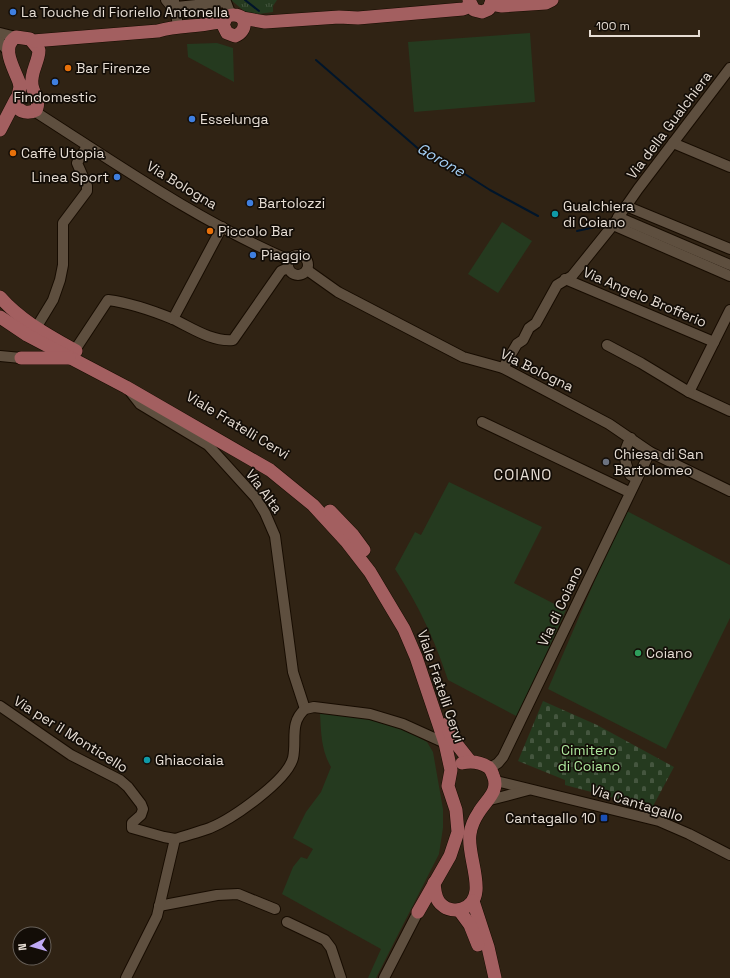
<svg xmlns="http://www.w3.org/2000/svg" width="730" height="978" font-family="'Space Grotesk',sans-serif">
<defs>
<pattern id="cemetery-stones" width="16" height="16" patternUnits="userSpaceOnUse"><rect width="16" height="16" fill="#253a1f"/><path d="M2 7V4a2 2 0 0 1 4 0v3zM10 15v-3a2 2 0 0 1 4 0v3z" fill="#45563f"/></pattern>
<pattern id="park-tufts" width="24" height="20" patternUnits="userSpaceOnUse"><rect width="24" height="20" fill="#253a1f"/><path d="M3 7l-1-3M5 7V3M7 7l1-3M15 17l-1-3M17 17v-4M19 17l1-3" fill="none" stroke="#45563f"/></pattern>
</defs>
<rect width="100%" height="100%" fill="#302314"/>
<g fill="#253a1f">
<polygon points="530,33 535,102 414,112 408,42"/>
<polygon points="217,43 233,48 234,82 188,57 187,44"/>
<polygon points="502,222 532,241 498,293 468,274"/>
<path d="M449,482L542,527L514,583L566,610L518,717L448,680C434,638 419,606 395,569L415,532L421,535Z"/>
<polygon points="625,510 730,565 730,618 666,749 548,689"/>
<path d="M320,713L375,718L419,735L418,737L427,742L433,752L443,809V828L439,854L376,978H368L381,949L282,894L293,867L301,857L307,859L313,849L293,838L306,812L321,792L331,767C321,750 321,732 320,713Z"/>
</g>
<polygon fill="url(#cemetery-stones)" points="543,701 597,725 674,767 652,808 565,785 565,780 518,761"/>
<polygon fill="url(#park-tufts)" points="231,0 277,0 273,6 273,12 249,15"/>
<g fill="none" stroke-linecap="round" stroke-linejoin="round">
<g stroke="#00152a" stroke-width="2">
<polyline points="245,0 259,11"/>
<polyline points="316,60 422,152 457,169 490,190 538,216"/>
<polyline points="577,231 595,227"/>
</g>
<g stroke="#170c01" stroke-width="12">
<g id="minor">
<polyline points="166,0 171,6 176,7 226,2 231,15"/>
<polyline points="174,1 178,26"/>
<polyline points="0,33 16,37"/>
<polyline points="0,42 6,49"/>
<path d="M34,111C117,164 198,221 289,260"/>
<polyline points="673,143 730,167"/>
<polyline points="626,206 730,249"/>
<polyline points="618,217 730,265"/>
<polyline points="613,225 730,276"/>
<circle cx="298" cy="265" r="10"/>
<polyline points="307,270 338,292 463,357 503,368 609,424 650,452 730,491"/>
<polyline points="565,279 714,342"/>
<polyline points="730,310 689,392 730,411"/>
<polyline points="173,319 222,227"/>
<polyline points="36,328 53,300 60,280 63,265 63,223 87,191 87,186 77,163 87,146"/>
<polyline points="607,345 641,363 689,392"/>
<path d="M75,350L108,300C131,303 151,310 173,319C192,328 212,342 233,340L281,271L288,268"/>
<polyline points="0,356 21,358"/>
<polyline points="503,368 517,344 523,340 529,328 536,323 557,285 572,276 613,225 638,189 730,68"/>
<polyline points="129,390 140,404 208,445 256,498 265,513 275,536 293,672 305,709"/>
<polyline points="482,422 629,492"/>
<path d="M631,438C622,452 624,460 630,475L636,478"/>
<polyline points="0,706 71,755 120,780 128,787 141,804 143,809 141,815 132,823 132,828 164,837 175,839"/>
<polyline points="490,768 498,763 503,757 650,452"/>
<polyline points="496,781 659,821 689,834 730,855"/>
<polyline points="490,800 528,790"/>
<polyline points="159,906 217,895 238,894 275,909"/>
<polyline points="287,922 325,940 331,948 341,978"/>
<path d="M126,978L157,916L175,839C187,835 199,832 210,828C232,819 287,781 293,758C297,740 289,723 305,709L314,707L370,714L403,724L445,743"/>
<polyline points="384,978 418,912"/>
</g>
</g>
<g stroke="#170c01" stroke-width="14">
<g id="major">
<polyline points="469,0 474,10 482,12 489,9 492,0"/>
<polyline points="491,4 502,6 546,3 552,0"/>
<polyline points="242,18 265,22 339,17 358,18 463,9 471,6"/>
<path d="M16,37L30,39L39,50C39,62 30,72 32,85C33,94 41,100 36,110C29,114 20,113 16,105L20,87L19,82C14,68 0,47 16,37Z"/>
<path d="M33,41L158,31C176,25 195,27 214,23C221,21 228,14 234,15C248,15 247,32 235,36L227,33L223,25L226,18"/>
<polyline points="0,130 16,99"/>
<path d="M0,297C21,321 48,335 76,351"/>
<polyline points="0,317 27,335 126,387 270,470 313,505 346,541 370,572 404,629 416,657 445,743 451,770 448,786 456,810 458,832 450,856 418,912"/>
<polyline points="21,358 69,358"/>
<polyline points="330,511 353,535 364,550"/>
<polyline points="447,724 451,737 470,761"/>
<path d="M434,883C435,891 435,900 442,905C447,910 456,911 462,909C491,899 466,857 470,834C471,826 475,818 479,812C487,799 500,791 493,775C492,772 491,769 488,767C480,762 471,761 462,763"/>
<polyline points="473,901 488,947 495,978"/>
<polyline points="459,910 470,925 478,945"/>
</g>
</g>
<use href="#minor" stroke="#5e4f3f" stroke-width="10"/>
<use href="#major" stroke="#a35f60" stroke-width="13"/>
</g>
<g fill="#3f7fe0" stroke="#130d07" stroke-width="1.5">
<circle cx="13" cy="12" r="4"/>
<circle cx="55" cy="82" r="4"/>
<circle cx="192" cy="119" r="4"/>
<circle cx="117" cy="177" r="4"/>
<circle cx="250" cy="203" r="4"/>
<circle cx="253" cy="255" r="4"/>
</g>
<g fill="#e8710a" stroke="#130d07" stroke-width="1.5">
<circle cx="68" cy="68" r="4"/>
<circle cx="13" cy="153" r="4"/>
<circle cx="210" cy="231" r="4"/>
</g>
<g fill="#0f9aa8" stroke="#130d07" stroke-width="1.5">
<circle cx="555" cy="214" r="4"/>
<circle cx="147" cy="760" r="4"/>
</g>
<circle fill="#6b7280" stroke="#130d07" stroke-width="1.5" cx="606" cy="462" r="4"/>
<circle fill="#2e9e5b" stroke="#130d07" stroke-width="1.5" cx="638" cy="653" r="4"/>
<rect fill="#1a4fb4" stroke="#130d07" stroke-width="1.5" x="600" y="814" width="8" height="8" rx="2"/>
<g text-anchor="middle" stroke-width="3.5" stroke-linejoin="round" paint-order="stroke">
<g font-size="14" fill="#e6ddd4" stroke="#130d07" text-anchor="start">
<text x="21" y="17">La Touche di Fioriello Antonella</text>
<text x="76" y="73">Bar Firenze</text>
<text x="55" y="102" text-anchor="middle">Findomestic</text>
<text x="200" y="124">Esselunga</text>
<text x="21" y="158">Caffè Utopia</text>
<text x="109" y="182" text-anchor="end">Linea Sport</text>
<text x="258" y="208">Bartolozzi</text>
<text x="563" y="211">Gualchiera<tspan x="563" dy="16">di Coiano</tspan></text>
<text x="218" y="236">Piccolo Bar</text>
<text x="261" y="260">Piaggio</text>
<text x="614" y="459">Chiesa di San<tspan x="614" dy="16">Bartolomeo</tspan></text>
<text x="646" y="658">Coiano</text>
<text x="155" y="765">Ghiacciaia</text>
<text x="596" y="823" text-anchor="end">Cantagallo 10</text>
</g>
<g font-size="14" fill="#e6ddd4" stroke="#130d07">
<text transform="translate(669 125) rotate(-53)" y="5">Via della Gualchiera</text>
<text transform="translate(182 185) rotate(31)" y="5">Via Bologna</text>
<text transform="translate(645 297) rotate(23)" y="5">Via Angelo Brofferio</text>
<text transform="translate(537 370) rotate(26)" y="5">Via Bologna</text>
<text transform="translate(238 425) rotate(31)" y="5">Viale Fratelli Cervi</text>
<text transform="translate(264 491) rotate(53)" y="5">Via Alta</text>
<text transform="translate(560 606) rotate(-65)" y="5">Via di Coiano</text>
<text transform="translate(441 686) rotate(71)" y="5">Viale Fratelli Cervi</text>
<text transform="translate(71 734) rotate(32)" y="5">Via per il Monticello</text>
<text transform="translate(637 803) rotate(17)" y="5">Via Cantagallo</text>
</g>
<g font-size="14" fill="#aee99e" stroke="#130d07">
<text x="589" y="755">Cimitero<tspan x="589" dy="16">di Coiano</tspan></text>
</g>
<g font-size="15" font-style="italic" fill="#a4cff5" stroke="#130d07">
<text transform="translate(441 160) rotate(30)" y="5">Gorone</text>
</g>
<g font-size="15" letter-spacing="1" fill="#e6ddd4" stroke="#130d07">
<text x="523" y="480">COIANO</text>
</g>
</g>
<g transform="translate(32 946) rotate(264)"><circle r="19" fill="#130d07" stroke="#676059"/>
<path d="M0-3L7 15L0 10L-7 15Z" fill="#bfa9f4"/>
<text y="-6" font-size="11" font-weight="bold" text-anchor="middle" fill="#e6ddd4">N</text>
</g>
<path d="M590 30v6h109v-6" fill="none" stroke="#e6ddd4" stroke-width="2"/>
<text x="596" y="30" font-size="12" fill="#e6ddd4" stroke="#130d07" stroke-width="3" paint-order="stroke">100 m</text>
</svg>
